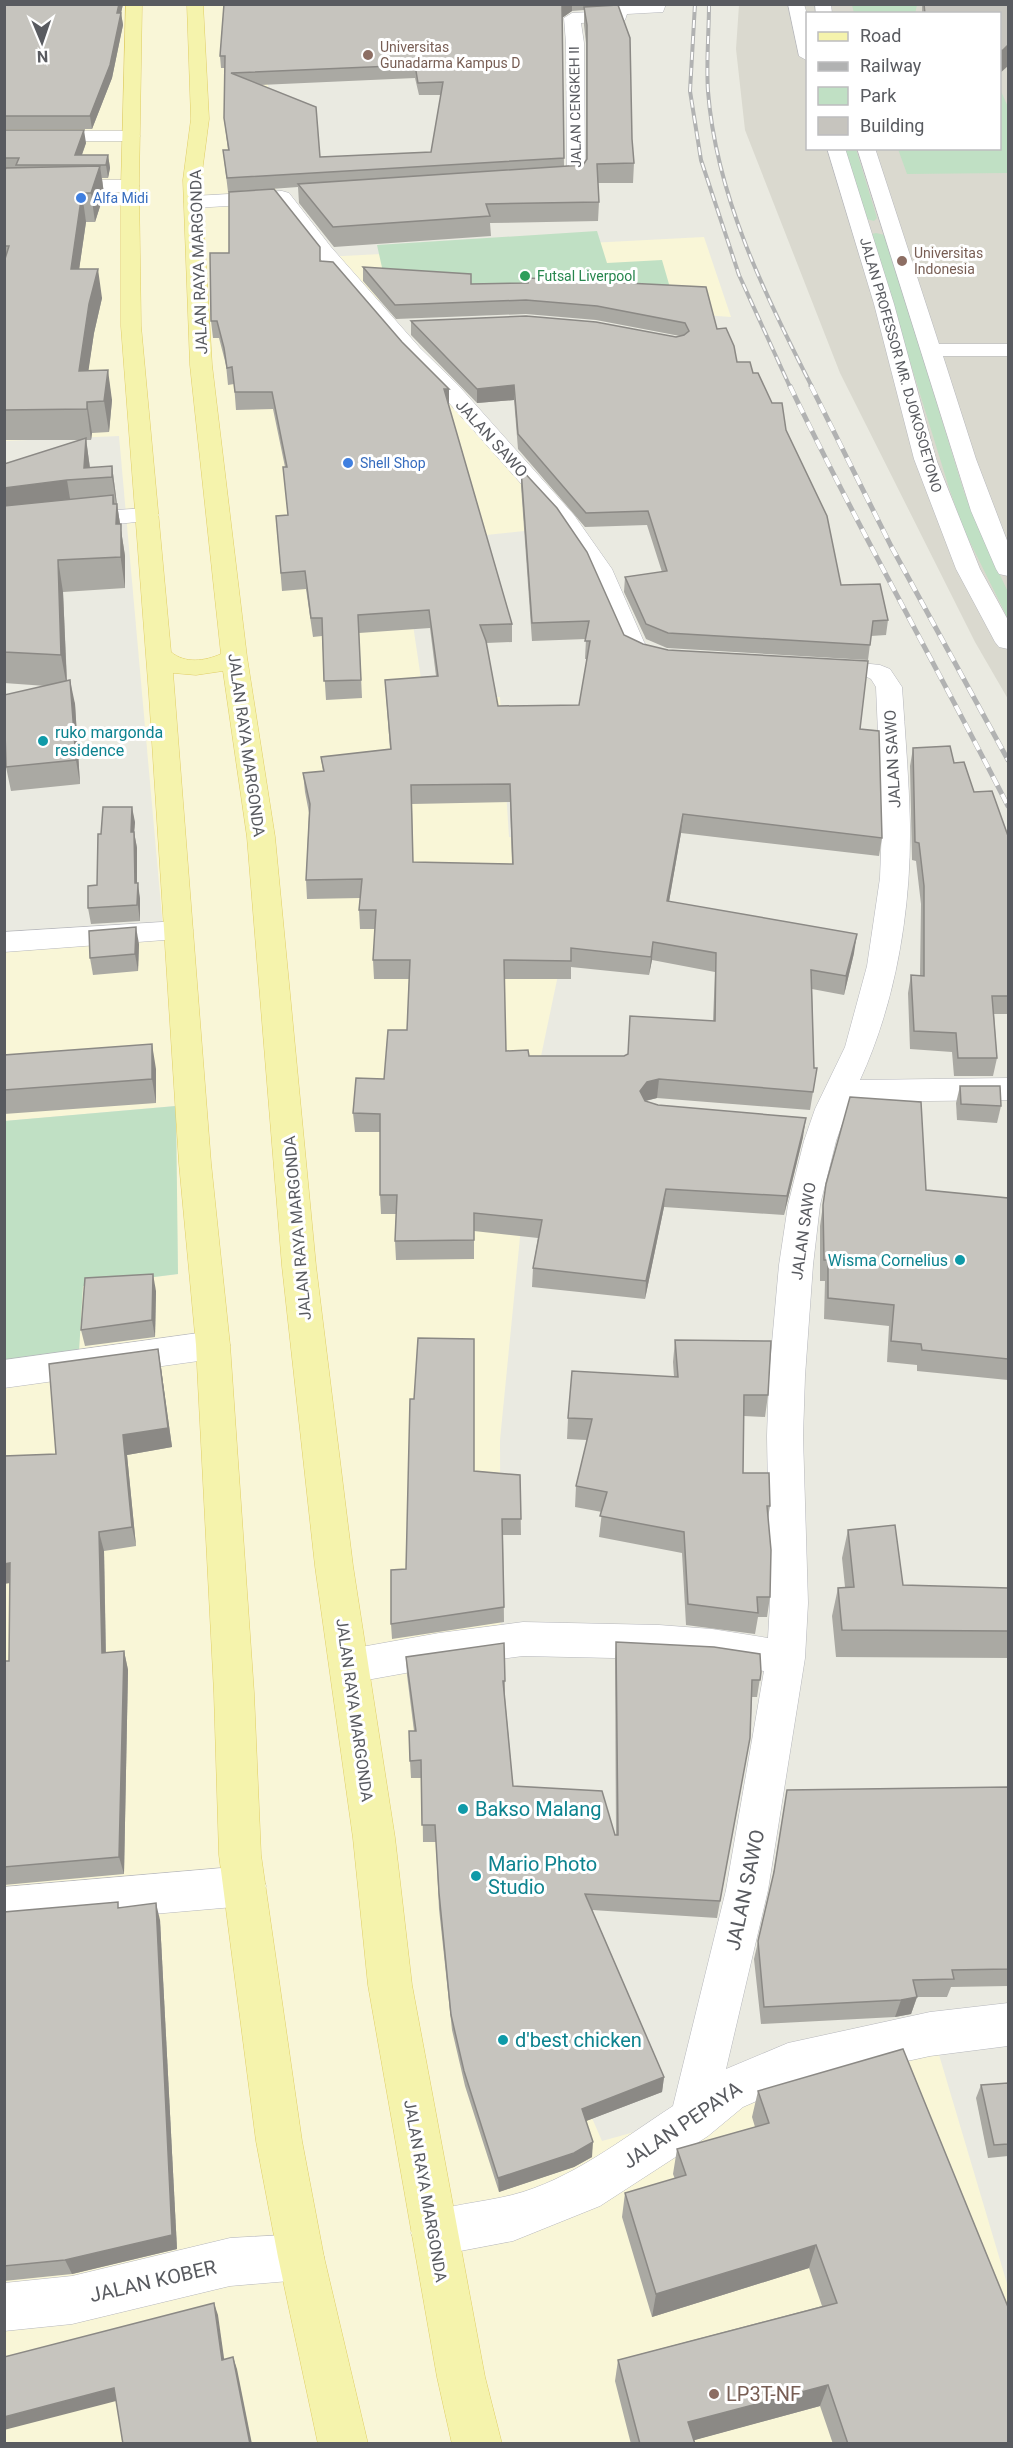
<svg xmlns="http://www.w3.org/2000/svg" width="1013" height="2448" font-family="Roboto,sans-serif">
<rect width="100%" height="100%" fill="#eaeae1"/>
<polygon fill="#f9f6d7" points="5,5 345,5 267,71 278,217 324,257 704,237 731,317 469,298 343,301 511,455 552,528 401,544 424,699 500,697 509,837 585,846 535,1085 500,1440 501,1695 524,1962 602,2141 937,2048 1008,2287 1008,2443 5,2443 5,1361 82,1286 178,1274 175,1106 5,1121 5,951 164,939 119,436 5,441"/>
<path fill="#dad9cf" fill-rule="evenodd" d="M739,5H1008V699L975,642L840,373L745,130L736,49ZM808,14H1000V148H808Z"/>
<g fill="#c0e0c4">
<polygon points="852,5 852,4 917,5 915,14 854,13"/>
<polygon points="1000,89 1008,107 1008,173 907,174 898,149 1000,148"/>
<polygon points="844,149 856,149 877,218 874,221 866,219"/>
<polygon points="597,231 607,263 662,260 673,298 387,290 377,245"/>
<polygon points="876,233 885,235 964,492 979,530 1008,592 1008,619 964,530 950,491 872,239 872,234"/>
<polygon points="176,1106 178,1274 83,1286 79,1352 5,1361 4,1121"/>
</g>
<g fill="none" stroke-linecap="round" stroke-linejoin="round">
<g stroke="#b6b7bc" stroke-width="1">
<g id="street">
<path d="M617,4H666L663,12L627,14L625,20L619,21L581,23L584,43L585,176C576,188 550,187 536,184L534,180L536,176L567,173L566,43L564,18L572,13L611,11L613,5Z"/>
<polygon points="788,4 804,4 808,18 808,61 799,56"/>
<polygon points="815,4 831,4 832,14 816,14"/>
<polygon points="4,131 131,131 137,132 140,136 137,140 131,141 4,141"/>
<polygon points="827,148 845,148 894,304 936,459 980,569 1008,620 1008,649 999,647 995,642 956,569 914,459 874,304"/>
<polygon points="857,148 875,148 939,344 1008,344 1008,356 943,356 976,459 1008,543 1008,576 999,574 996,569 971,511"/>
<polygon points="23,180 130,180 137,182 139,186 137,190 130,192 23,192 4,195 4,183"/>
<path d="M282,191L289,193L331,247L420,348L458,385L574,515L612,569L644,642L648,646L673,652L677,657L673,662C659,666 635,661 624,651L588,569L558,525L442,395L404,358L317,255L277,203L194,208L187,206L184,202L187,198L194,196Z"/>
<polygon points="147,508 155,510 159,515 155,520 4,536 4,522 72,513"/>
<path d="M823,659L880,665L890,669L902,687C905,733 909,779 910,825C911,910 896,1002 860,1080L1008,1078V1100L850,1102L836,1141L820,1205L813,1265L805,1376L803,1436L808,1603L805,1658L768,1890L726,2069L788,2043L930,2012L1008,2003V2046L930,2056L789,2087L743,2107L708,2136L600,2206L513,2241L434,2256L418,2249L411,2233L418,2217C448,2204 480,2203 512,2195C571,2180 622,2139 673,2106L726,1890L764,1671L712,1663L659,1659L523,1656L439,1667L350,1683L336,1678L331,1666L336,1654L350,1649L439,1633L523,1622L659,1625L712,1629L768,1638L770,1603L767,1436L769,1376L779,1265L788,1205L804,1141L815,1109L845,1047L867,966L880,878L882,825L876,687L871,679L867,677L814,672L810,667L814,662Z"/>
<polygon points="178,921 188,923 193,930 188,937 178,939 4,952 4,932"/>
<polygon points="213,1331 225,1335 230,1345 225,1355 213,1359 4,1388 4,1360"/>
<polygon points="245,1866 260,1872 266,1886 260,1900 245,1906 4,1927 4,1887"/>
<polygon points="301,2234 318,2240 324,2257 318,2274 301,2280 230,2286 72,2324 4,2331 4,2283 72,2276 230,2238"/>
</g>
</g>
<g stroke="#e0ce65" stroke-width="1">
<path id="primary" d="M126,4H142L139,186L141,326L171,652C185,664 205,661 221,654L190,365L183,180L191,119L187,4H203L209,119L201,180L212,365L247,657L275,837L316,1266L353,1566L395,1838L412,1985L485,2377L502,2444H452L437,2377L368,1985L353,1838L315,1566L282,1266L247,837L223,671L196,675L173,673L211,1163L230,1345L254,1693L261,1855L302,2141L324,2257L368,2444H318L278,2257L256,2141L219,1855L214,1693L196,1345L179,1163L149,695L121,326V186Z"/>
</g>
<use href="#street" fill="#fff" fill-rule="evenodd"/>
<use href="#primary" fill="#f5f3ac" fill-rule="evenodd"/>
<g stroke="#b1b2b2" stroke-width="4">
<g id="rail-far1">
<polyline points="695,4 690,91 701,160 739,275 790,387"/>
<path d="M709,4C709,33 706,62 708,91C716,196 765,295 812,387"/>
</g>
</g>
<g stroke="#b1b2b2" stroke-width="5">
<g id="rail">
<path d="M790,386C858,528 936,665 1008,806"/>
<polyline points="811,386 891,546 1008,760"/>
</g>
</g>
<use href="#rail-far1" stroke="#fff" stroke-width="2" stroke-dasharray="8" stroke-linecap="butt"/>
<use href="#rail" stroke="#fff" stroke-width="4" stroke-dasharray="10" stroke-linecap="butt"/>
</g>
<g fill="#aaa9a3" fill-rule="evenodd">
<polygon points="4,4 123,4 121,13 123,25 121,34 112,78 92,129 4,129"/>
<path d="M224,4H611L632,139L634,163L633,183H598L599,202L598,221L490,223L491,236L334,247L299,203L298,187L228,192L223,150H228L224,118L225,68H221L220,56ZM584,10V25L586,43V160L583,165L564,166L562,18L572,11ZM415,78L419,95H441L431,152L320,157L260,85Z"/>
<polygon points="922,4 1008,4 999,14 922,14"/>
<polygon points="4,130 86,143 82,155 108,155 110,168 108,178 102,178 104,194 95,222 86,222 79,269 102,298 94,333 88,371 112,400 109,432 92,433 91,440 86,440 90,468 112,466 117,504 125,556 125,588 63,592 67,681 75,704 80,784 11,791 6,767 46,686 4,683 4,464 81,440 4,440"/>
<path d="M321,261L449,406L512,624V642L486,643L498,706L579,705L587,659H585L586,639L532,641L521,486V469L624,635L643,644L860,729L882,838L879,856L681,833L669,901L854,953L844,995L812,989L814,1068H817L810,1110L657,1098L645,1101L658,1105L803,1137L784,1215L664,1207L645,1299L532,1287L533,1268L538,1238L474,1231V1259L396,1260L395,1241L396,1214H381L380,1195V1132H355L353,1113L384,1079L407,1030L409,979H374L373,960L375,929H360L359,910L360,898L307,899L306,880L309,813L305,792L303,773L323,771L321,757L390,749L385,680L436,676L430,628L359,633L362,698L326,700L322,636L313,637L306,589L282,591L276,516L288,515L285,467L273,409L236,410L234,384L228,385L226,365L219,338H213L211,321ZM510,802L512,864L413,862L412,804ZM652,960L715,972L713,1021L624,1056H529L506,1051L504,979H571V967L649,975Z"/>
<polygon points="363,267 471,284 528,283 717,329 737,362 753,373 772,403 786,430 841,585 888,620 886,635 871,636 868,660 667,648 646,639 624,592 625,577 662,572 647,525 585,527 518,449 514,400 477,403 411,335 411,321 676,337 680,336 596,320 526,314 396,319 363,281"/>
<polygon points="913,748 954,763 974,792 1008,836 1008,1014 994,1014 997,1058 993,1076 954,1076 952,1052 910,1049 908,993 911,975 920,976 921,904 916,861 912,860 910,766"/>
<polygon points="135,822 134,832 137,848 137,883 140,899 140,921 91,924 88,908 97,885 101,834"/>
<polygon points="139,944 138,971 93,975 90,958"/>
<polygon points="4,1055 156,1069 156,1103 4,1114"/>
<polygon points="960,1086 1001,1106 997,1123 957,1120 956,1103"/>
<polygon points="826,1184 926,1190 1008,1198 1008,1380 917,1371 917,1365 887,1362 889,1326 824,1319 825,1281 820,1281 820,1226"/>
<polygon points="156,1291 155,1337 85,1346 81,1330"/>
<polygon points="675,1340 768,1395 765,1417 744,1416 743,1473 770,1506 768,1518 770,1597 767,1617 758,1617 755,1634 686,1625 682,1553 599,1537 602,1512 575,1507 576,1486 587,1440 567,1439 568,1418 674,1377 673,1362"/>
<polygon points="158,1349 161,1368 172,1447 127,1455 136,1546 104,1551 106,1653 124,1651 128,1670 124,1874 4,1885 4,1661 9,1661 56,1454"/>
<polygon points="475,1471 520,1475 521,1535 503,1535 504,1622 392,1639 391,1624"/>
<polygon points="848,1530 903,1585 1008,1588 1008,1658 836,1657 832,1616 838,1588 845,1587 842,1558"/>
<polygon points="616,1642 761,1672 757,1697 752,1697 750,1738 717,1918 592,1910 664,2077 662,2092 586,2121 592,2157 574,2167 499,2192 465,2086 452,2030 439,1909 436,1842 423,1842 422,1778 411,1778 410,1761 414,1731 407,1675 406,1657 505,1681 505,1698 513,1786 615,1835 616,1835 615,1660"/>
<polygon points="1008,1787 1008,1986 951,1987 947,1997 917,1997 911,2014 895,2017 761,2024 754,1959 772,1882 787,1790"/>
<polygon points="119,1908 160,1920 177,2249 72,2274 4,2281 4,1912"/>
<polygon points="1008,2083 1008,2156 988,2158 976,2098 981,2085"/>
<polygon points="758,2091 1008,2444 833,2444 820,2406 694,2440 695,2444 631,2444 615,2381 618,2360 822,2306 809,2268 652,2317 622,2217 625,2193 675,2179 673,2174 677,2149 755,2127 752,2117"/>
</g>
<g fill="#8b8985">
<polygon points="119,4 123,4 121,13 123,25 112,78 92,129 90,116"/>
<polygon points="564,4 572,4 572,11 562,18 562,6"/>
<polygon points="1008,45 1008,66 999,74 999,51"/>
<polygon points="84,130 86,143 78,165 75,155"/>
<polygon points="108,155 110,168 108,178 106,165"/>
<polygon points="100,166 104,194 95,222 91,193"/>
<polygon points="82,193 86,222 75,298 71,269"/>
<polygon points="98,269 102,298 94,333 84,401 79,371 89,304"/>
<polygon points="108,370 112,400 109,432 104,401"/>
<polygon points="514,385 514,400 477,403 477,389"/>
<polygon points="444,389 449,389 449,406"/>
<polygon points="87,402 92,433 91,440 87,409"/>
<polygon points="86,438 90,469 84,468"/>
<polygon points="112,466 116,497 117,508 112,477"/>
<polygon points="67,480 72,511 4,520 4,488"/>
<polygon points="113,495 117,522 117,504 125,556 125,588 113,504"/>
<polygon points="58,560 63,592 67,687 61,655"/>
<polygon points="70,680 75,704 80,784 76,760"/>
<polygon points="132,807 135,822 133,848 131,832"/>
<polygon points="683,814 681,833 666,919 667,901"/>
<polygon points="134,832 137,848 137,898 138,883 140,899 140,921 135,883"/>
<polygon points="136,927 139,944 138,971 135,954"/>
<polygon points="857,934 854,953 844,995 846,976"/>
<polygon points="653,942 652,960 649,975 651,957"/>
<polygon points="152,1044 156,1069 156,1103 152,1079"/>
<polygon points="659,1079 657,1098 645,1101 640,1091 647,1082"/>
<polygon points="806,1118 803,1137 784,1215 787,1196"/>
<polygon points="666,1189 664,1207 645,1299 646,1281"/>
<polygon points="153,1274 156,1291 155,1337 152,1320"/>
<polygon points="158,1349 161,1368 172,1447 127,1455 136,1546 132,1527 123,1435"/>
<polygon points="99,1532 104,1551 106,1672 102,1653"/>
<polygon points="10,1563 16,1582 4,1584 4,1564"/>
<polygon points="124,1651 128,1670 124,1874 119,1857"/>
<polygon points="156,1903 160,1920 177,2249 72,2274 65,2260"/>
<polygon points="917,1997 911,2014 895,2017 901,2000"/>
<polygon points="664,2077 662,2092 581,2123 582,2109"/>
<polygon points="593,2142 592,2157 574,2167 499,2192 498,2178"/>
<polygon points="816,2245 809,2268 652,2317 656,2294"/>
<polygon points="214,2303 218,2315 226,2372 222,2360"/>
<polygon points="233,2357 237,2369 252,2444 250,2444"/>
<polygon points="828,2385 820,2406 684,2443 688,2422"/>
<polygon points="114,2388 120,2400 4,2430 4,2417"/>
</g>
<g fill="#c6c4be" stroke="#8b8985" stroke-width="1.5" fill-rule="evenodd">
<polygon points="4,4 119,4 117,13 121,13 110,65 90,116 4,116"/>
<path d="M224,4H564L562,6L564,158L227,178L223,150H229L224,118L225,56H220ZM415,65L418,83L443,82L431,152L320,157L316,107L231,73Z"/>
<polygon points="924,4 1008,4 1008,45 1003,50 999,51 999,14 925,14"/>
<polygon points="618,5 630,38 632,139 634,163 597,164 599,202 486,204 490,216 333,227 298,184 583,165 587,159 587,25 584,7"/>
<polygon points="4,130 84,130 75,155 108,155 106,165 16,165 19,158 4,158"/>
<polygon points="100,166 91,193 82,193 71,269 98,269 89,304 79,371 108,370 104,401 87,402 87,409 4,410 4,262 9,246 4,246 4,172 6,168"/>
<path d="M274,189L320,247V261L333,262L402,342L449,389H444L512,624L480,625L486,641L498,706L579,705L590,641H585L589,621L532,623L521,469L557,508L587,552L624,635L643,644L668,650L868,661L860,729L879,731L882,838L683,814L667,901L857,934L846,976L811,970L814,1068H817L813,1092L659,1079L647,1082L640,1091L645,1101L658,1105L806,1118L787,1196L666,1189L646,1281L533,1268L542,1220L474,1213V1240L395,1241L397,1195H380V1114L353,1113L356,1078L384,1079L388,1030H407L410,960H373L376,910H359L362,879L306,880L310,804L303,773L324,771L321,757L391,749L385,680L438,676L429,610L358,615L361,680L324,681L322,618H311L305,571L281,573L276,516L288,515L283,467H287L272,392H235L232,367L227,368L224,348L217,321H211L210,253H229V192ZM510,784L513,864L413,862L411,785ZM653,942L716,953L715,1021L630,1016L628,1054L624,1056H529L528,1050L506,1051L504,960L571,961V948L651,957Z"/>
<polygon points="363,267 471,274 471,284 528,283 528,278 706,287 717,329 726,328 734,346 737,362 750,362 753,373 758,373 772,403 782,403 786,430 827,516 841,585 880,584 888,620 873,621 870,645 668,633 646,624 625,577 667,571 648,511 586,513 518,434 514,385 477,389 411,321 526,316 596,322 676,337 684,335 689,331 685,323 597,306 526,300 395,305"/>
<polygon points="86,438 84,468 112,466 112,477 67,480 4,488 4,464"/>
<polygon points="113,495 113,504 117,504 116,524 121,524 121,557 58,560 61,655 4,652 4,506"/>
<polygon points="70,680 76,760 6,767 4,695"/>
<polygon points="950,746 954,763 964,762 974,792 992,791 1008,836 1008,996 992,996 997,1058 958,1058 956,1033 914,1031 911,975 924,976 924,886 919,843 915,842 913,748"/>
<polygon points="103,807 132,807 131,832 134,832 135,883 138,883 137,905 88,908 88,886 97,885 98,834 101,834"/>
<polygon points="136,927 135,954 90,958 89,931"/>
<polygon points="152,1044 152,1079 4,1090 4,1055"/>
<polygon points="960,1086 1000,1086 1001,1106 961,1104"/>
<polygon points="850,1097 921,1102 926,1190 1008,1198 1008,1359 922,1350 921,1344 891,1341 894,1305 828,1298 828,1260 824,1260 823,1205 826,1184"/>
<polygon points="153,1274 152,1320 81,1330 85,1278"/>
<polygon points="418,1338 474,1339 474,1471 520,1475 521,1519 502,1519 504,1607 391,1624 391,1570 406,1569 410,1399 414,1399"/>
<polygon points="675,1340 771,1341 768,1395 744,1395 743,1473 769,1473 770,1506 767,1506 771,1550 770,1597 757,1597 758,1613 688,1604 684,1532 600,1516 607,1492 576,1486 592,1419 568,1418 572,1371 678,1377"/>
<polygon points="158,1349 168,1428 123,1435 132,1527 99,1532 102,1653 124,1651 119,1857 4,1867 4,1661 9,1661 10,1563 4,1564 4,1456 56,1454 49,1364"/>
<polygon points="895,1525 903,1585 1008,1588 1008,1631 842,1630 838,1588 854,1587 848,1530"/>
<polygon points="616,1642 714,1647 760,1654 761,1672 760,1680 752,1680 750,1738 720,1901 585,1894 664,2077 582,2109 593,2142 574,2153 498,2178 464,2071 451,2015 439,1893 435,1825 422,1825 421,1760 410,1761 409,1731 416,1731 406,1657 504,1643 505,1681 503,1681 513,1786 602,1791 615,1835 618,1835"/>
<polygon points="1008,1787 1008,1969 952,1970 954,1979 913,1980 917,1997 901,2000 764,2007 758,1941 774,1872 787,1790"/>
<polygon points="118,1902 118,1908 156,1903 172,2235 65,2260 4,2266 4,1912"/>
<polygon points="903,2049 1008,2307 1008,2444 848,2444 828,2385 688,2422 695,2444 640,2444 618,2360 837,2303 816,2245 656,2294 625,2193 686,2175 677,2149 769,2123 758,2091"/>
<polygon points="1008,2083 1008,2144 994,2145 981,2085"/>
<polygon points="214,2303 222,2360 233,2357 250,2444 123,2444 114,2388 4,2417 4,2357"/>
</g>
<g fill="#8d6e63" stroke="#fff" stroke-width="2">
<circle cx="368" cy="55" r="6"/>
<circle cx="902" cy="261" r="6"/>
<circle cx="714" cy="2394" r="6"/>
</g>
<g fill="#3f7fe0" stroke="#fff" stroke-width="2">
<circle cx="81" cy="198" r="6"/>
<circle cx="348" cy="463" r="6"/>
</g>
<circle fill="#2e9e5b" stroke="#fff" stroke-width="2" cx="525" cy="276" r="6"/>
<g fill="#0f9aa8" stroke="#fff" stroke-width="2">
<circle cx="43" cy="741" r="6"/>
<circle cx="960" cy="1260" r="6"/>
<circle cx="463" cy="1809" r="6"/>
<circle cx="476" cy="1876" r="6"/>
<circle cx="503" cy="2040" r="6"/>
</g>
<g text-anchor="middle" stroke-width="6" stroke-linejoin="round" paint-order="stroke">
<g font-size="14" fill="#785e54" stroke="#fff" text-anchor="start">
<text x="380" y="52">Universitas<tspan x="380" dy="16">Gunadarma Kampus D</tspan></text>
<text x="914" y="258">Universitas<tspan x="914" dy="16">Indonesia</tspan></text>
</g>
<g font-size="14" fill="#595b60" stroke="#fff">
<text transform="translate(575 107) rotate(-91)" y="5">JALAN CENGKEH II</text>
<text transform="translate(901 365) rotate(74)" y="5">JALAN PROFESSOR MR. DJOKOSOETONO</text>
</g>
<g font-size="14" fill="#366cbe" stroke="#fff" text-anchor="start">
<text x="93" y="203">Alfa Midi</text>
<text x="360" y="468">Shell Shop</text>
</g>
<g font-size="14" fill="#27864d" stroke="#fff" text-anchor="start">
<text x="537" y="281">Futsal Liverpool</text>
</g>
<g font-size="16" fill="#595b60" stroke="#fff">
<text transform="translate(198 262) rotate(-92)" y="6">JALAN RAYA MARGONDA</text>
<text transform="translate(492 438) rotate(48)" y="6">JALAN SAWO</text>
<text transform="translate(247 745) rotate(82)" y="6">JALAN RAYA MARGONDA</text>
<text transform="translate(892 759) rotate(-93)" y="6">JALAN SAWO</text>
<text transform="translate(297 1228) rotate(-95)" y="6">JALAN RAYA MARGONDA</text>
<text transform="translate(803 1231) rotate(-82)" y="6">JALAN SAWO</text>
<text transform="translate(355 1710) rotate(82)" y="6">JALAN RAYA MARGONDA</text>
<text transform="translate(426 2191) rotate(80)" y="6">JALAN RAYA MARGONDA</text>
</g>
<g font-size="16" fill="#0d838f" stroke="#fff" text-anchor="start">
<text x="55" y="738">ruko margonda<tspan x="55" dy="18">residence</tspan></text>
<text x="948" y="1266" text-anchor="end">Wisma Cornelius</text>
</g>
<g font-size="20" fill="#0d838f" stroke="#fff" text-anchor="start">
<text x="475" y="1816">Bakso Malang</text>
<text x="488" y="1871">Mario Photo<tspan x="488" dy="23">Studio</tspan></text>
<text x="515" y="2047">d'best chicken</text>
</g>
<g font-size="20" fill="#595b60" stroke="#fff">
<text transform="translate(745 1890) rotate(-78)" y="7">JALAN SAWO</text>
<text transform="translate(682 2125) rotate(-34)" y="7">JALAN PEPAYA</text>
<text transform="translate(153 2281) rotate(-13)" y="7">JALAN KOBER</text>
</g>
<g font-size="20" fill="#785e54" stroke="#fff" text-anchor="start">
<text x="726" y="2401">LP3T-NF</text>
</g>
</g>
<rect width="1013" height="2448" fill="none" stroke="#595b60" stroke-width="12"/>
<rect x="806" y="12" width="195" height="138" fill="#ffffff" stroke="#bdbdbf" stroke-width="1.5"/>
<rect x="818" y="32" width="30" height="9" fill="#f5f3ac" stroke="#bdbdbf" stroke-width="1.5"/>
<text x="860" y="42" font-size="18" fill="#595b60">Road</text>
<rect x="818" y="62" width="30" height="9" fill="#b1b2b2" stroke="#bdbdbf" stroke-width="1.5"/>
<text x="860" y="72" font-size="18" fill="#595b60">Railway</text>
<rect x="818" y="87" width="30" height="18" fill="#c0e0c4" stroke="#bdbdbf" stroke-width="1.5"/>
<text x="860" y="102" font-size="18" fill="#595b60">Park</text>
<rect x="818" y="117" width="30" height="18" fill="#c6c4be" stroke="#bdbdbf" stroke-width="1.5"/>
<text x="860" y="132" font-size="18" fill="#595b60">Building</text>
<g transform="translate(42 42) rotate(178)" stroke="#ffffff" stroke-width="4.5" paint-order="stroke">
<path d="M0-4.5L10 22L0 15L-10 22Z" fill="#595b60"/>
<text y="-9" font-size="16" font-weight="bold" text-anchor="middle" fill="#595b60">N</text>
</g>
</svg>
